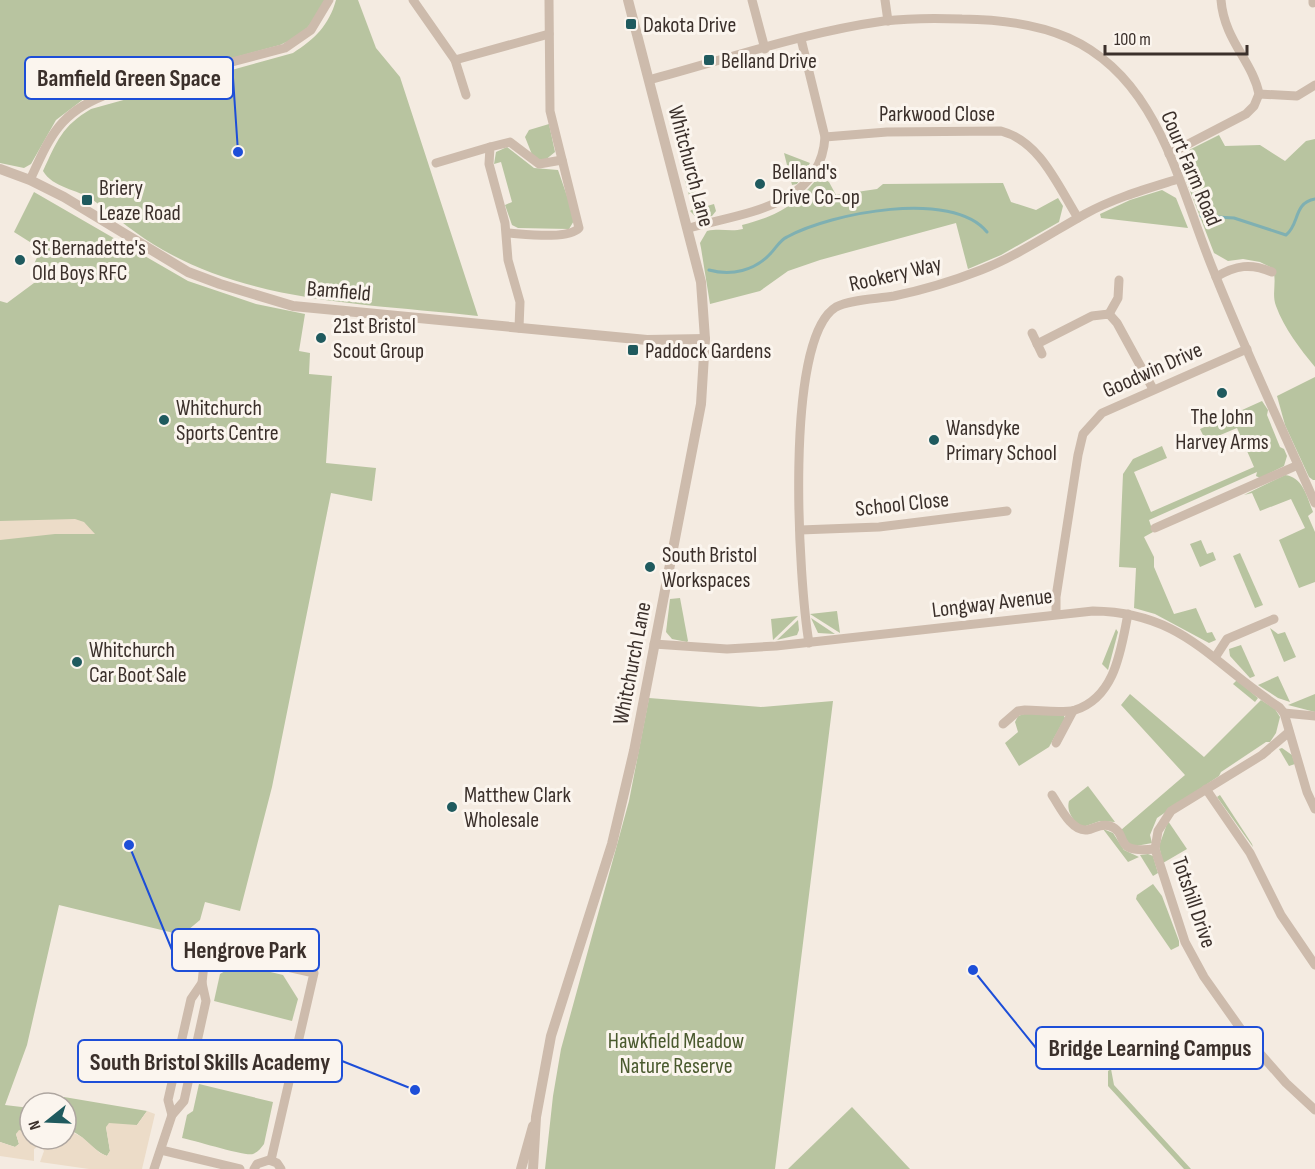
<svg xmlns="http://www.w3.org/2000/svg" width="1315" height="1169" font-family="'Sofia Sans Condensed',sans-serif">
<rect width="100%" height="100%" fill="#f4ebe1"/>
<g fill="#b8c4a0">
<path d="M0,0H325C314,23 304,35 280,45L85,98L56,120L31,164L24,168L0,163Z"/>
<path d="M336,0H358L376,48L400,77L478,316C372,304 258,304 163,250C138,236 116,217 93,200C77,189 53,188 43,171C57,141 62,126 91,109L293,53C315,39 329,25 336,0Z"/>
<polygon points="549,124 555,152 544,161 533,157 525,137 529,130"/>
<path d="M1219,135L1225,146L1260,145L1285,161L1306,141L1315,139V367C1300,349 1284,328 1276,306C1271,293 1278,280 1272,268L1260,262L1243,259L1228,261L1214,253L1180,165L1185,152Z"/>
<polygon points="507,147 534,168 558,170 575,219 569,229 518,228 512,225 505,205 512,202 501,162 494,164 496,152"/>
<polygon points="784,153 810,163 797,184 792,185"/>
<polygon points="691,176 700,208 714,204 716,211 712,216 697,218 690,211 693,209 684,178"/>
<path d="M819,176L829,182L836,195L877,189L883,184L1003,183L1011,202L1036,210L1058,198L1063,206L1059,222L1001,255L968,269L956,223L820,260L788,271L760,291L710,304L701,248L700,243L707,231C720,228 731,232 743,229L742,225C777,216 797,205 819,176Z"/>
<polygon points="1162,190 1176,198 1188,228 1101,218 1100,214 1130,200"/>
<polygon points="34,192 188,281 256,304 305,314 299,351 310,353 309,374 332,376 326,463 376,468 372,501 331,493 272,787 240,911 205,902 200,920 182,935 59,905 27,1045 5,1105 30,1108 30,1133 22,1131 16,1134 19,1144 15,1147 0,1142 0,301 7,303 34,283 71,270 46,273 34,264 41,249 14,232"/>
<polygon points="1315,377 1315,480 1313,480 1309,477 1285,425 1277,396"/>
<polygon points="1262,401 1268,410 1267,415 1280,447 1284,449 1287,456 1284,466 1260,478 1256,476 1257,472 1149,520 1153,532 1144,537 1154,557 1154,567 1174,614 1196,608 1207,633 1212,632 1216,640 1209,643 1155,614 1134,608 1136,568 1119,567 1123,474 1133,459 1162,446 1167,458 1134,472 1151,512 1254,467 1237,428 1206,441 1200,429"/>
<path d="M1285,475C1303,477 1307,497 1313,512L1308,516L1315,532V582L1299,588L1279,540L1305,528L1291,499L1260,511L1252,493L1244,495Z"/>
<polygon points="1201,540 1207,554 1213,552 1216,560 1200,567 1190,544"/>
<polygon points="1240,553 1263,605 1255,608 1233,556"/>
<polygon points="680,598 688,641 687,642 672,639 666,632 670,599"/>
<polygon points="837,611 840,633 810,614"/>
<polygon points="798,616 797,617 773,640 771,619"/>
<polygon points="811,618 835,634 818,633"/>
<polygon points="798,620 799,630 797,635 777,640"/>
<polygon points="1270,628 1278,634 1285,632 1296,657 1284,662"/>
<polygon points="1116,629 1118,632 1108,670 1102,664"/>
<polygon points="1241,645 1255,676 1250,678 1230,656 1229,649"/>
<polygon points="1278,676 1290,702 1278,698 1258,685"/>
<polygon points="1237,680 1258,698 1255,702 1233,684"/>
<polygon points="1130,694 1204,757 1261,700 1275,709 1280,717 1276,733 1270,742 1266,742 1221,772 1219,776 1157,818 1150,835 1152,843 1136,846 1129,844 1121,830 1185,775 1121,705"/>
<polygon points="1315,694 1315,712 1288,705"/>
<polygon points="649,698 761,707 833,701 775,1169 545,1169 553,1096 561,1049 629,801"/>
<polygon points="1024,714 1063,714 1065,718 1049,747 1019,766 1005,743 1018,732 1015,722 1018,716"/>
<polygon points="1282,748 1292,755 1295,764 1289,766 1279,749"/>
<path d="M1088,786L1115,822L1100,821L1083,827C1074,822 1066,812 1069,801Z"/>
<polygon points="1220,795 1252,844 1253,847 1217,797"/>
<polygon points="1168,821 1187,849 1163,863 1159,846"/>
<polygon points="1103,829 1113,833 1124,850 1139,857 1128,862"/>
<polygon points="1148,854 1153,856 1158,873 1153,876 1140,855"/>
<polygon points="1153,884 1162,896 1179,941 1179,946 1171,950 1136,899 1137,895"/>
<polygon points="237,964 283,975 298,999 292,1021 214,1001 220,974"/>
<polygon points="1111,1069 1114,1085 1191,1169 1184,1169 1108,1086 1108,1071"/>
<path d="M199,1084L273,1102L264,1144C261,1148 258,1152 253,1154C247,1157 193,1140 182,1138L187,1115L193,1111Z"/>
<path d="M64,1097L147,1111L137,1125L106,1127L110,1151L107,1156C91,1150 83,1133 66,1129V1103H62Z"/>
<polygon points="852,1107 910,1169 788,1169"/>
</g>
<g fill="#ecdcc8">
<polygon points="75,519 84,522 95,534 55,534 0,540 0,521"/>
<polygon points="147,1111 155,1114 142,1169 89,1169 40,1162 44,1151 40,1145 34,1149 34,1161 0,1156 0,1142 15,1147 19,1144 16,1134 19,1130 30,1133 30,1139 44,1139 61,1145 61,1139 66,1139 66,1129 82,1137 100,1153 107,1156 110,1151 106,1127 109,1123 137,1125"/>
</g>
<g fill="none" stroke-linecap="round" stroke-linejoin="round">
<g stroke="#7fb0b2" stroke-width="3">
<path d="M1201,216L1234,218L1286,235C1300,224 1293,203 1315,199"/>
<path d="M709,270C731,276 755,271 771,253C776,248 780,240 787,237C831,213 952,189 987,232"/>
</g>
<g stroke="#cdbbac" stroke-width="9">
<polyline points="413,0 455,60 549,34"/>
<polyline points="752,0 765,49"/>
<polyline points="885,0 888,21"/>
<polyline points="1313,0 1313,3"/>
<polyline points="455,60 466,95"/>
<path d="M649,80C727,59 805,32 884,21C910,18 937,18 962,19C1043,20 1103,38 1147,110C1177,159 1192,219 1214,272C1245,350 1281,426 1315,503"/>
<polyline points="1259,94 1297,96 1315,85"/>
<path d="M825,137L887,132L1001,131C1040,141 1058,186 1078,218"/>
<path d="M1169,154L1246,114L1254,106L1259,94C1253,62 1224,40 1221,0"/>
<polyline points="436,163 490,147"/>
<path d="M30,180C49,139 58,114 103,96L285,48L311,30L329,0"/>
<path d="M689,228C742,213 821,207 825,137L801,39"/>
<path d="M508,233C524,234 568,240 579,228L550,111L549,0"/>
<path d="M1216,277C1236,265 1251,263 1272,272"/>
<polyline points="1109,314 1118,298 1119,280"/>
<polyline points="519,328 520,302 508,260 505,223 489,164 490,147 510,142 539,164 562,160"/>
<polyline points="1032,333 1042,354"/>
<polyline points="1037,344 1092,316 1109,314 1117,323 1153,389"/>
<polyline points="1155,528 1298,465"/>
<polyline points="800,530 879,527 1007,511"/>
<polyline points="1056,614 1056,597 1078,455 1083,434 1102,413 1247,349"/>
<path d="M809,643C799,584 783,339 836,307C851,299 877,299 894,296C923,290 953,281 981,270C1017,256 1051,233 1085,214C1114,198 1146,189 1178,179"/>
<path d="M654,644L727,649L776,646L1093,611C1183,612 1211,663 1279,707L1284,713L1307,792L1315,809"/>
<polyline points="1216,656 1227,639 1274,619"/>
<polyline points="1284,713 1315,716"/>
<path d="M1003,724L1018,711L1025,710C1040,710 1061,714 1075,710C1116,697 1121,648 1128,614"/>
<polyline points="1289,732 1262,755 1171,811 1158,831 1155,849 1185,942 1204,977 1250,1042 1286,1083 1315,1110"/>
<polyline points="1056,743 1073,711"/>
<polyline points="1206,789 1250,853 1281,915 1315,965"/>
<path d="M1052,795C1059,805 1071,832 1087,830C1094,829 1101,823 1110,826C1131,834 1110,854 1155,849"/>
<circle cx="209" cy="949" r="16"/>
<polyline points="225,953 314,973 271,1160"/>
<polyline points="172,1115 168,1100 191,999 202,983 204,964"/>
<polyline points="161,1150 240,1169"/>
<polyline points="154,1169 172,1115 184,1101 206,1001 202,983"/>
<polyline points="254,1169 257,1164 269,1160 277,1163 281,1169"/>
</g>
<g stroke="#cdbbac" stroke-width="10">
<polyline points="0,169 30,180 64,197 188,272 220,284 293,306 647,340 705,339"/>
<polyline points="521,1169 533,1126"/>
<polyline points="533,1169 536,1117 551,1036 612,844 634,751 701,404 705,339 701,282 628,0"/>
</g>
</g>
<g fill="#1f5a5e" stroke="#fbf5ee" stroke-width="2">
<rect x="625" y="18" width="12" height="12" rx="3"/>
<rect x="703" y="54" width="12" height="12" rx="3"/>
<circle cx="760" cy="184" r="6"/>
<rect x="81" y="194" width="12" height="12" rx="3"/>
<circle cx="20" cy="260" r="6"/>
<circle cx="321" cy="338" r="6"/>
<rect x="627" y="344" width="12" height="12" rx="3"/>
<circle cx="1222" cy="393" r="6"/>
<circle cx="164" cy="420" r="6"/>
<circle cx="934" cy="440" r="6"/>
<circle cx="650" cy="567" r="6"/>
<circle cx="77" cy="662" r="6"/>
<circle cx="452" cy="807" r="6"/>
</g>
<g text-anchor="middle" stroke-width="6" stroke-linejoin="round" paint-order="stroke">
<g font-size="22" fill="#3b302b" stroke="#fbf5ee" text-anchor="start">
<text x="643" y="32">Dakota Drive</text>
<text x="721" y="68">Belland Drive</text>
<text x="772" y="179">Belland's<tspan x="772" dy="25">Drive Co-op</tspan></text>
<text x="99" y="195">Briery<tspan x="99" dy="25">Leaze Road</tspan></text>
<text x="32" y="255">St Bernadette's<tspan x="32" dy="25">Old Boys RFC</tspan></text>
<text x="333" y="333">21st Bristol<tspan x="333" dy="25">Scout Group</tspan></text>
<text x="645" y="358">Paddock Gardens</text>
<text x="176" y="415">Whitchurch<tspan x="176" dy="25">Sports Centre</tspan></text>
<text x="1222" y="424" text-anchor="middle">The John<tspan x="1222" dy="25">Harvey Arms</tspan></text>
<text x="946" y="435">Wansdyke<tspan x="946" dy="25">Primary School</tspan></text>
<text x="662" y="562">South Bristol<tspan x="662" dy="25">Workspaces</tspan></text>
<text x="89" y="657">Whitchurch<tspan x="89" dy="25">Car Boot Sale</tspan></text>
<text x="464" y="802">Matthew Clark<tspan x="464" dy="25">Wholesale</tspan></text>
</g>
<g font-size="22" fill="#3b302b" stroke="#fbf5ee">
<text x="937" y="121">Parkwood Close</text>
<text transform="translate(692 166) rotate(75)" y="8">Whitchurch Lane</text>
<text transform="translate(1192 168) rotate(67)" y="8">Court Farm Road</text>
<text transform="translate(895 273) rotate(-13)" y="8">Rookery Way</text>
<text transform="translate(339 290) rotate(5)" y="8">Bamfield</text>
<text transform="translate(1152 369) rotate(-24)" y="8">Goodwin Drive</text>
<text transform="translate(902 503) rotate(-6)" y="8">School Close</text>
<text transform="translate(992 602) rotate(-7)" y="8">Longway Avenue</text>
<text transform="translate(631 663) rotate(-79)" y="8">Whitchurch Lane</text>
<text transform="translate(1195 902) rotate(71)" y="8">Totshill Drive</text>
</g>
<g font-size="22" fill="#4a5a2e" stroke="#fbf5ee">
<text x="676" y="1048">Hawkfield Meadow<tspan x="676" dy="25">Nature Reserve</tspan></text>
</g>
</g>
<path fill="none" stroke="#1d4ed8" stroke-width="2" d="M238 152L233 78M129 845L172 950M973 970L1036 1048M415 1090L342 1061"/>
<g fill="#1d4ed8" stroke="#fbf5ee" stroke-width="2">
<circle cx="238" cy="152" r="6"/>
<circle cx="129" cy="845" r="6"/>
<circle cx="973" cy="970" r="6"/>
<circle cx="415" cy="1090" r="6"/>
</g>
<g fill="#fbf5ee" stroke="#1d4ed8" stroke-width="2">
<rect x="25" y="57" width="208" height="42" rx="6"/>
<rect x="172" y="929" width="147" height="42" rx="6"/>
<rect x="1036" y="1027" width="227" height="42" rx="6"/>
<rect x="78" y="1040" width="264" height="42" rx="6"/>
</g>
<g font-size="24" text-anchor="middle" font-weight="bold" fill="#3b302b">
<text x="129" y="86">Bamfield Green Space</text>
<text x="245" y="958">Hengrove Park</text>
<text x="1150" y="1056">Bridge Learning Campus</text>
<text x="210" y="1070">South Bristol Skills Academy</text>
</g>
<g transform="translate(48 1121) rotate(252)"><circle r="28" fill="#fbf5ee" stroke="#aea6a0" stroke-width="1.5"/>
<path d="M0-4.5L10 22L0 15L-10 22Z" fill="#1f5a5e"/>
<text y="-9" font-size="16" font-weight="bold" text-anchor="middle" fill="#3b302b">N</text>
</g>
<path d="M1105 45v9h142v-9" fill="none" stroke="#3b302b" stroke-width="3"/>
<text x="1114" y="45" font-size="18" fill="#3b302b" stroke="#fbf5ee" stroke-width="4.5" paint-order="stroke">100 m</text>
</svg>
